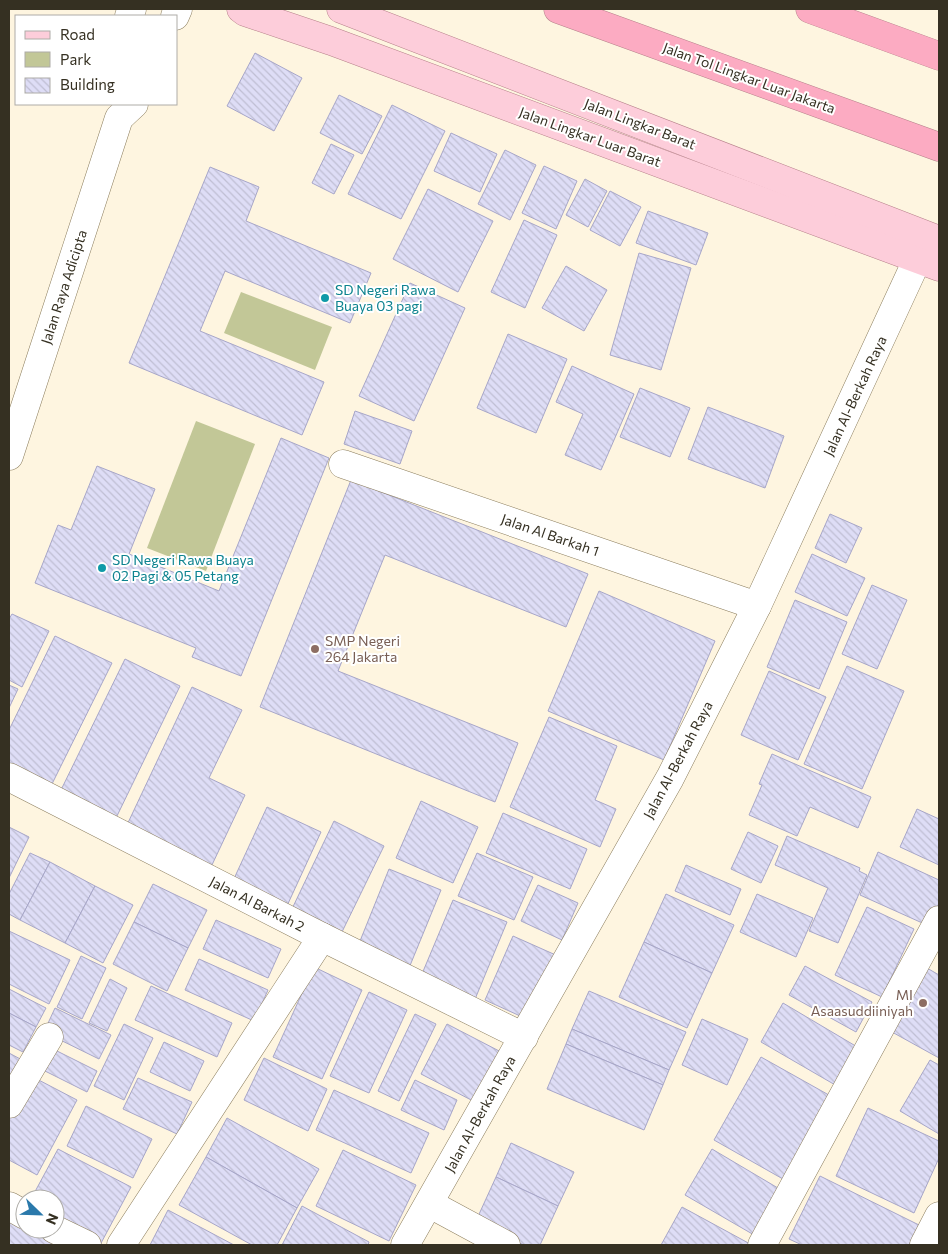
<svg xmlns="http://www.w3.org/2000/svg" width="948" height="1254" font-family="Commissioner,sans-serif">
<defs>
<pattern id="building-back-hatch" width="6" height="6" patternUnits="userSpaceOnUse" patternTransform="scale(1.25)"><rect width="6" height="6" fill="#deddf6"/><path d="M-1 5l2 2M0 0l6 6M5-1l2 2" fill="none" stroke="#bfbed3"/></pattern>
</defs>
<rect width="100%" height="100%" fill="#fef5e0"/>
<g fill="#c2c797">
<polygon points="241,292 332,327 315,370 224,333"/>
<polygon points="196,421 255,444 206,571 147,548"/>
</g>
<g fill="url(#building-back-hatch)" stroke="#a7a6c8">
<polygon points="255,53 302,78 274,131 227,106"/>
<polygon points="339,95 382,116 362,154 320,133"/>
<polygon points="392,105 445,131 401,219 348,194"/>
<polygon points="451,133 497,154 480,192 434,171"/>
<polygon points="331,144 354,155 334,194 312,183"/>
<polygon points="505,150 536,165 510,220 478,204"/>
<polygon points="544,166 577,181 556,229 522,213"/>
<polygon points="210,167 259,187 246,221 371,273 350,323 225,271 200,331 324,382 302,435 129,363"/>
<polygon points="585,179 607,191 588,227 566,215"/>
<polygon points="428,189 493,221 458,292 393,259"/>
<polygon points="610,191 641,207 620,246 590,230"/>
<polygon points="648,211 708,233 696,265 636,243"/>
<polygon points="524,220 557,235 525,308 491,292"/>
<polygon points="639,253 691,268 661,370 610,355"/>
<polygon points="566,266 607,290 584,331 542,308"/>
<polygon points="410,283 465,308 414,421 359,396"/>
<polygon points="508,334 567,359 536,433 477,408"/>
<polygon points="572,366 634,394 601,470 565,455 583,414 556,402"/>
<polygon points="640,388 690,408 670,457 620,437"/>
<polygon points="708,407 784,436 765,488 688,459"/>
<polygon points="355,411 412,431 400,464 344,444"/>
<polygon points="281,438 329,458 241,676 192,657 196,648 35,583 58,525 71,530 97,466 155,489 129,554 219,591"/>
<polygon points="351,480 588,574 566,627 385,555 338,671 518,743 495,802 260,707"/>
<polygon points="830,514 862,528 846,563 815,548"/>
<polygon points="812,554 865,578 847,616 795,592"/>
<polygon points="872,585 907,600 877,669 842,654"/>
<polygon points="599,591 715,641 664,760 548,711"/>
<polygon points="795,600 847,622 819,689 767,667"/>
<polygon points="12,614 49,631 22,687 9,680 9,619"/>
<polygon points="55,636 112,663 49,790 9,770 9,730"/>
<polygon points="125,659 180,686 116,818 60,792"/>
<polygon points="847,666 904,691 862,789 804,764"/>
<polygon points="769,671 826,697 798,760 741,735"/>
<polygon points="9,685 18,689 9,708"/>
<polygon points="192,687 242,710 209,778 245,795 211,867 126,827"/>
<polygon points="549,717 617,746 595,800 616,809 600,847 510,807"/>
<polygon points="772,754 871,797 858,828 810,807 797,836 749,815 762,785 759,784"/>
<polygon points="421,801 478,827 453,883 396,858"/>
<polygon points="267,807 321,832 286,908 232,883"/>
<polygon points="917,809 939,819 939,865 900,847"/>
<polygon points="503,813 587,849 570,889 486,853"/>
<polygon points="334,821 384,846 340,936 290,913"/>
<polygon points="9,827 29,837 9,878"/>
<polygon points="748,832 778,846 761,883 731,869"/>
<polygon points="787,836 860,868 859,871 867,875 838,943 809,931 828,888 775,865"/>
<polygon points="878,852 939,880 939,903 929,926 860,895"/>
<polygon points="30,853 50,862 20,920 9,914 9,894"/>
<polygon points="477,853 533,877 514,920 458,896"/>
<polygon points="50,862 95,886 65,943 20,920"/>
<polygon points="686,865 741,889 730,915 675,891"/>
<polygon points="389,869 441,890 409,968 358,946"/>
<polygon points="153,884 207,910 188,948 134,922"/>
<polygon points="538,885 578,903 562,940 521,921"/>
<polygon points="95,886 133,905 103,963 65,943"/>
<polygon points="666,894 734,925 712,973 644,942"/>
<polygon points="757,894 813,918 796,957 740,932"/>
<polygon points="453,900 507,922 473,1004 419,981"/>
<polygon points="867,907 914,929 882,997 835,975"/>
<polygon points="216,920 281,949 268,978 203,949"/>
<polygon points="134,922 188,948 167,991 113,964"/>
<polygon points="9,931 70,960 49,1004 9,984"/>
<polygon points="513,936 558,956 529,1020 485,1000"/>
<polygon points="644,942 712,973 687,1028 619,997"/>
<polygon points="81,956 106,968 82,1019 57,1007"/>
<polygon points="199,959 268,990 254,1021 185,990"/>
<polygon points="805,966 872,1002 856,1032 789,995"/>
<polygon points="314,967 362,990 322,1079 273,1057"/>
<polygon points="927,968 939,975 939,1058 892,1032"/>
<polygon points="110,979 127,988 107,1031 89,1023"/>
<polygon points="151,986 232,1023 217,1057 135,1020"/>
<polygon points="9,989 46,1008 36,1027 9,1013"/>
<polygon points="589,991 686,1032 669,1070 572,1029"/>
<polygon points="369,992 407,1010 369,1093 330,1076"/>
<polygon points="783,1003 859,1048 837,1086 761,1042"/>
<polygon points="55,1008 111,1035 99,1059 44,1032"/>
<polygon points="9,1013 36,1027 23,1052 9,1045"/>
<polygon points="415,1014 436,1024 399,1101 378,1091"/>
<polygon points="702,1019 748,1039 727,1085 682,1065"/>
<polygon points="124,1024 153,1038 124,1100 94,1086"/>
<polygon points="447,1024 503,1053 477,1103 421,1074"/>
<polygon points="572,1029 669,1070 663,1085 566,1044"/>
<polygon points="164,1042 204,1061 190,1091 150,1072"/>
<polygon points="566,1044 663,1085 644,1130 547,1089"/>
<polygon points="49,1047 97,1071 87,1092 39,1068"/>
<polygon points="9,1053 24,1061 9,1090"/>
<polygon points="761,1057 836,1099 790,1183 714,1140"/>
<polygon points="264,1058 327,1089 308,1131 244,1100"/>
<polygon points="930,1060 939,1065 939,1134 900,1111"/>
<polygon points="31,1076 77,1100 37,1175 9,1160 9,1118"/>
<polygon points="138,1078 192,1102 177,1134 123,1109"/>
<polygon points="415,1080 457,1100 444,1130 401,1110"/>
<polygon points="334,1090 429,1133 411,1173 316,1130"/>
<polygon points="86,1106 152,1139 133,1178 67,1146"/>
<polygon points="868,1108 939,1141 939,1158 914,1213 836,1176"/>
<polygon points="227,1118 319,1169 297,1208 206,1157"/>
<polygon points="511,1143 574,1172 558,1206 496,1177"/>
<polygon points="58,1149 131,1187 100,1245 55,1221 55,1199 31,1199"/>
<polygon points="712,1149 788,1194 761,1239 685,1195"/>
<polygon points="343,1150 416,1185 389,1241 316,1206"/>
<polygon points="206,1157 297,1208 277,1245 252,1245 179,1205"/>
<polygon points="820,1176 919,1225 909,1245 802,1245 789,1239"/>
<polygon points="496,1177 558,1206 540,1245 524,1245 475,1223"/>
<polygon points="302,1206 369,1242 368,1245 282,1245"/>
<polygon points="682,1207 752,1245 661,1245"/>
<polygon points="9,1210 25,1218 25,1229 47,1229 80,1245 9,1245"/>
<polygon points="168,1210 234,1245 150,1245"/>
</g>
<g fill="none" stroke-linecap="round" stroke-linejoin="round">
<g stroke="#8b7d5d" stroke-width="29">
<g id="minor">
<polyline points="129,16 132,9"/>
<polyline points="175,16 178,9"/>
<polyline points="9,456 119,118 134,104"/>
<polyline points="343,464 757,606"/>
<polyline points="9,777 322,937 524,1037"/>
<polyline points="9,1104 49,1037"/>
<polyline points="430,1204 506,1245"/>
<polyline points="9,1206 25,1215"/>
<polyline points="54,1229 87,1245"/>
<polyline points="121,1245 322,937"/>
<polyline points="405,1245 670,778 757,606 918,258"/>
<polyline points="762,1245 939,920"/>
<polyline points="924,1245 939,1216"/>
</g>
</g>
<g stroke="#b6808a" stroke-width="29">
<g id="major">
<polyline points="241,9 245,12 331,41 939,267"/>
<polyline points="341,9 939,240"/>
</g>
</g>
<g stroke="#b6808a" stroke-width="29">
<g id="highway">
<polyline points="558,9 939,147"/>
<polyline points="810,9 939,56"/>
</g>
</g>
<use href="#minor" stroke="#fff" stroke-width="28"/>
<use href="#major" stroke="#fdcdda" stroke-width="28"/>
<use href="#highway" stroke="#fcabc2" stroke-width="28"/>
</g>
<g fill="#0f9aa8" stroke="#fff" stroke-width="2">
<circle cx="325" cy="298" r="5"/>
<circle cx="102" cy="568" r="5"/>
</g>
<g fill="#8d6e63" stroke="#fff" stroke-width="2">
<circle cx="315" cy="649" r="5"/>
<circle cx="923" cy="1003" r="5"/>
</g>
<g text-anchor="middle" stroke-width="4" stroke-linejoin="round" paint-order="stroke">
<g font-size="14" fill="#353022" stroke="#fff">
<text transform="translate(749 78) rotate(20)" y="5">Jalan Tol Lingkar Luar Jakarta</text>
<text transform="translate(640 124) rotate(21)" y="5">Jalan Lingkar Barat</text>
<text transform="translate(590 137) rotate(20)" y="5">Jalan Lingkar Luar Barat</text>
<text transform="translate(64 287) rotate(-72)" y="5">Jalan Raya Adicipta</text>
<text transform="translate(855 396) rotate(-65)" y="5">Jalan Al-Berkah Raya</text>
<text transform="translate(550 535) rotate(19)" y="5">Jalan Al Barkah 1</text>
<text transform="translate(678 760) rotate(-62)" y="5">Jalan Al-Berkah Raya</text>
<text transform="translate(257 904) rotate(27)" y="5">Jalan Al Barkah 2</text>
<text transform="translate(480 1114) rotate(-61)" y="5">Jalan Al-Berkah Raya</text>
</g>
<g font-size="14" fill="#0d838f" stroke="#fff" text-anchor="start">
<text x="335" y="295">SD Negeri Rawa<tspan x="335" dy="16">Buaya 03 pagi</tspan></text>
<text x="112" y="565">SD Negeri Rawa Buaya<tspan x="112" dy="16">02 Pagi &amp; 05 Petang</tspan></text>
</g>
<g font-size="14" fill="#785e54" stroke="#fff" text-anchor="start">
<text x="325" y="646">SMP Negeri<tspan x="325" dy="16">264 Jakarta</tspan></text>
<text x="913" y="1000" text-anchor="end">MI<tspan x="913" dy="16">Asaasuddiiniyah</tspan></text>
</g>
</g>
<rect width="948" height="1254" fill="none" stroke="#353022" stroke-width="20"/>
<rect x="15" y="15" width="162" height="90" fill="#ffffff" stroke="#aeaca7"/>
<rect x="25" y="31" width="25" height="8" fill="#fdcdda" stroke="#aeaca7"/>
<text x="60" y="40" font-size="15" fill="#353022">Road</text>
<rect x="25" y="52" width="25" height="15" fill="#c2c797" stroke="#aeaca7"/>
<text x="60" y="65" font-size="15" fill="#353022">Park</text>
<rect x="25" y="78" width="25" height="15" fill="url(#building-back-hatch)" stroke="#aeaca7"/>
<text x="60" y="90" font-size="15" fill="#353022">Building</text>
<g transform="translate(40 1214) rotate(113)"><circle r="24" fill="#ffffff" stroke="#aeaca7"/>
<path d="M0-4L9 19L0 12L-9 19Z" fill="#2a79ab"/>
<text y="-8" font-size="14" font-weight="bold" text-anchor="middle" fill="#353022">N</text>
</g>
</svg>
